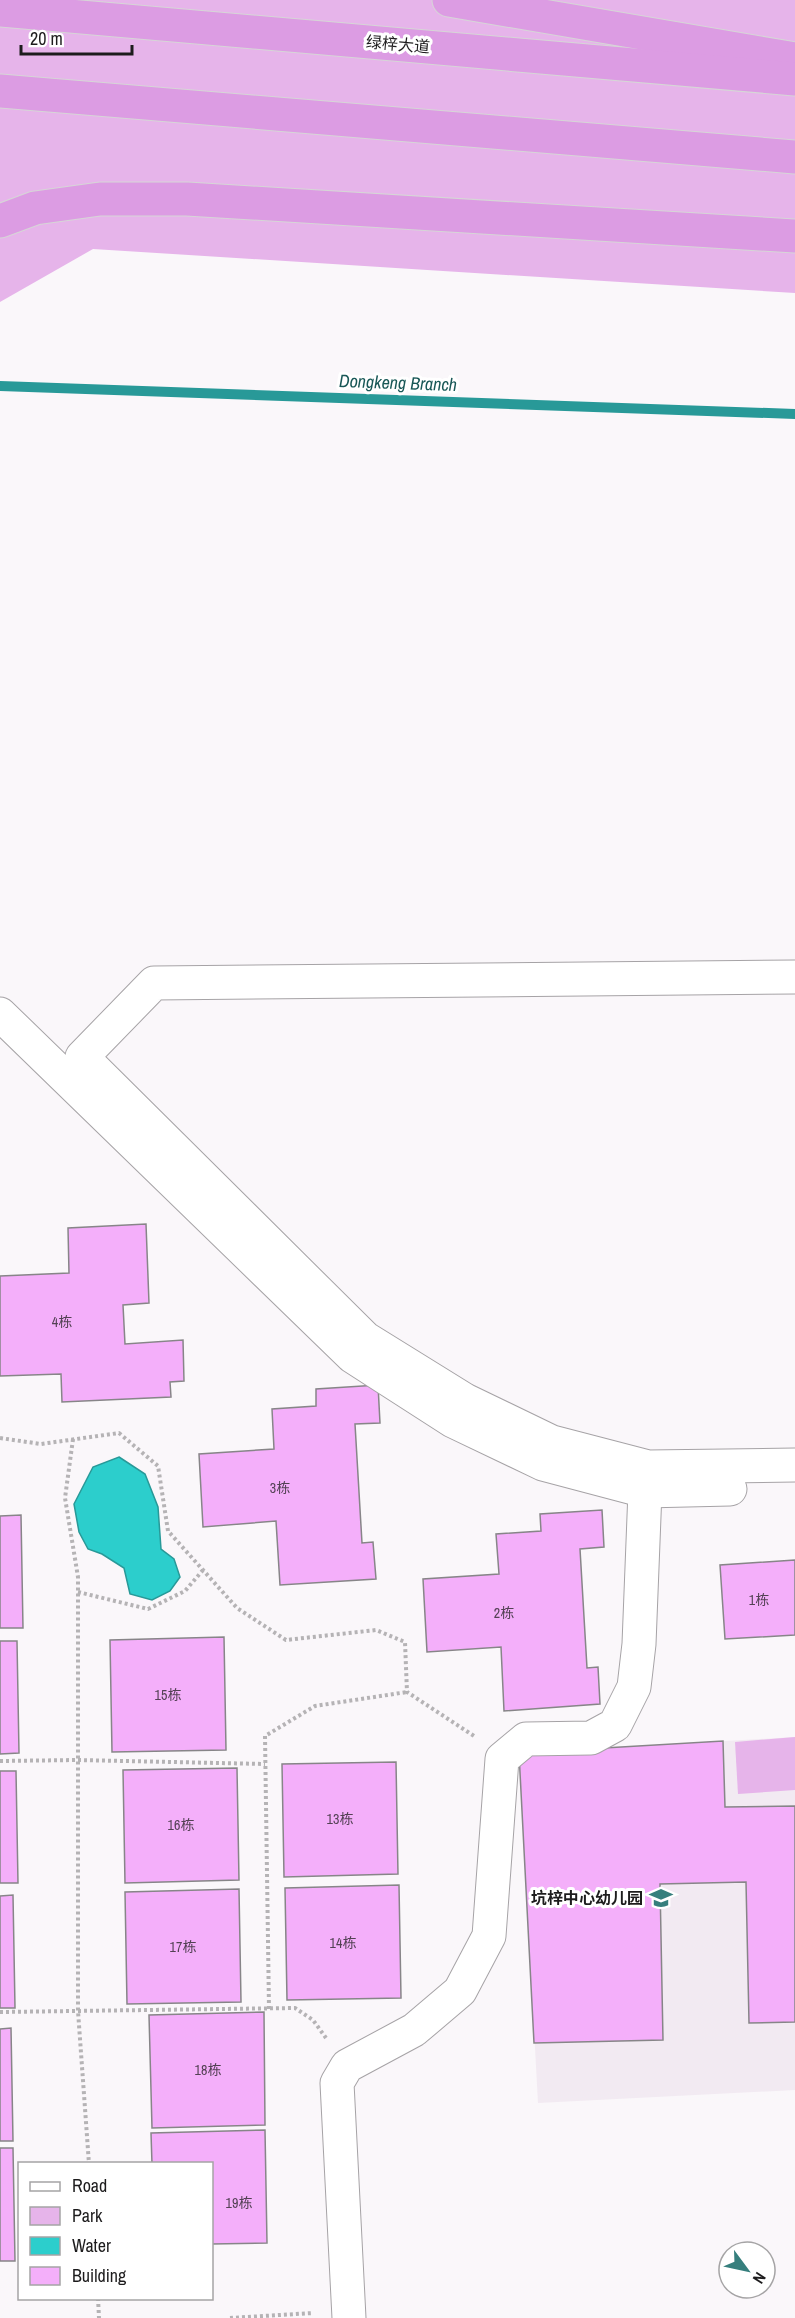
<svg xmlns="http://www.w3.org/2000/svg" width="795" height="2318" font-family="'Archivo Narrow','Noto Sans SC',sans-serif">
<rect width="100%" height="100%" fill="#faf7fa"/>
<polygon fill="#f2eaf2" points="795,1737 795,2090 538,2103 519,1753"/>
<g fill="#e6b4ea">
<polygon points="0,0 795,0 795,293 93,249 0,302"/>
<polygon points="795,1737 795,1790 738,1794 735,1742"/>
</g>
<polygon fill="#2ccecc" stroke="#289998" stroke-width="1.5" points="119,1457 145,1474 158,1507 161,1549 174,1559 180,1577 170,1591 152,1600 130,1594 124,1568 102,1554 88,1549 79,1532 74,1504 93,1467"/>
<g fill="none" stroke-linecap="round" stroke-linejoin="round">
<polyline stroke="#289998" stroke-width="10" points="0,386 795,414"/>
</g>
<g fill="#f4affa" stroke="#878588" stroke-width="1.5">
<polygon points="146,1224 149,1303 123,1305 125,1344 183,1340 184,1381 170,1382 171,1397 62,1402 61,1374 0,1376 0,1276 69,1273 68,1228"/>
<polygon points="378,1385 380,1423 355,1424 362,1543 373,1542 376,1579 280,1585 276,1521 203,1527 199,1454 274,1449 272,1409 316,1406 316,1389"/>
<polygon points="602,1510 604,1547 580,1549 587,1668 598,1667 600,1704 504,1711 501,1647 427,1652 423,1579 499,1574 496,1534 541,1531 540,1514"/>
<polygon points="21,1515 23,1628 0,1628 0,1516"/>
<polygon points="795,1560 795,1635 725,1639 720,1565"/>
<polygon points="224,1637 226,1750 112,1752 110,1640"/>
<polygon points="0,1641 17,1641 19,1753 0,1754"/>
<polygon points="723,1741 725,1807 795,1806 795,2022 749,2023 746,1882 660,1884 663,2040 534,2043 519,1753"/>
<polygon points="396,1762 398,1874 284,1877 282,1764"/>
<polygon points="237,1768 239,1880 125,1883 123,1770"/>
<polygon points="0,1771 16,1771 18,1883 0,1883"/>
<polygon points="399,1885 401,1998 287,2000 285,1888"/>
<polygon points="239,1889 241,2002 127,2004 125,1892"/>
<polygon points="13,1895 15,2008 0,2008 0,1896"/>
<polygon points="264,2012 265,2125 152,2128 149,2015"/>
<polygon points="11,2028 13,2141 0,2141 0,2029"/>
<polygon points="265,2130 267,2243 212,2244 212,2164 152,2164 151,2133"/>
<polygon points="0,2148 13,2148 15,2261 0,2261"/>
</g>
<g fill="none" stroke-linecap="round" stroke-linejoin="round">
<g stroke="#a6a3a6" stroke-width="35">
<g id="minor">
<polyline points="795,977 154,983 82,1057 365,1338 465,1400 552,1442 648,1467 795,1465"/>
<polyline points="0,1014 352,1356 453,1421 543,1464 645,1491 730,1489"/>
<polyline points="349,2318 337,2083 347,2066 414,2030 460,1991 489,1936 502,1759 526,1739 591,1738 615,1725 634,1687 639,1644 645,1491"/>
</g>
</g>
<g stroke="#d6d6d6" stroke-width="35">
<g id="trunk">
<polyline points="449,0 795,59"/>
<polyline points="0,10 795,79"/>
<polyline points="0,91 795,157"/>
<polyline points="0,221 35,208 100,199 187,199 795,236"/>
</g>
</g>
<g stroke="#b5b3b5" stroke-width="4" stroke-dasharray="3 3" stroke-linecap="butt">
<polyline points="0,1438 41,1444 119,1433 158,1466 168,1531 237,1608 286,1640 376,1630 405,1642 407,1692 474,1736"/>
<polyline points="73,1439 65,1498 78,1577 78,2011 89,2164"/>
<polyline points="78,1592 148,1609 185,1591 203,1570"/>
<polyline points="0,1761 78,1760 265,1764"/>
<polyline points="269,2009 265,1736 315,1706 407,1692"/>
<polyline points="0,2012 295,2008 313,2020 326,2038"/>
<polyline points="98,2298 99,2318"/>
<polyline points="230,2318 313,2313"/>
</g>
<use href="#minor" stroke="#fff" stroke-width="33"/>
<use href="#trunk" stroke="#dc9ce3" stroke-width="33"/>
</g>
<defs>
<g id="school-bare" transform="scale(1.8)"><path d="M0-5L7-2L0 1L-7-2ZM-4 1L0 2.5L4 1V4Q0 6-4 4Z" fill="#367f7d" stroke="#fff" stroke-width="2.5" paint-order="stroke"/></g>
</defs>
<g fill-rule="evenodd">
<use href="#school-bare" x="661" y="1898"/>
</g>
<g text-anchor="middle" stroke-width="6" stroke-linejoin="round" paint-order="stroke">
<g font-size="14" fill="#534154">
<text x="62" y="1327">4栋</text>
<text x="280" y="1493">3栋</text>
<text x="759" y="1605">1栋</text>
<text x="504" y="1618">2栋</text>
<text x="168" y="1700">15栋</text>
<text x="340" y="1824">13栋</text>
<text x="181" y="1830">16栋</text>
<text x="343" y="1948">14栋</text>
<text x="183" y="1952">17栋</text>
<text x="208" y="2075">18栋</text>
<text x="239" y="2208">19栋</text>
</g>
<g font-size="16" fill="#1d1c1d" stroke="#fff">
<text transform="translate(398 44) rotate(5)" y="6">绿梓大道</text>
</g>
<g font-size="16" font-weight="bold" fill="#1d1c1d" stroke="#fff" text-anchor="end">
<text x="643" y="1904">坑梓中心幼儿园</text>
</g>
<g font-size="18" font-style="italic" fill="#195857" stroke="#fff">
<text transform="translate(398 383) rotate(2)" y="6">Dongkeng Branch</text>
</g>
</g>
<rect x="18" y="2162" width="195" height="138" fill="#ffffff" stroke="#a5a4a5" stroke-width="1.5"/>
<rect x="30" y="2182" width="30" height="9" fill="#ffffff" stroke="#a5a4a5" stroke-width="1.5"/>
<text x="72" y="2192" font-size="18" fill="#1d1c1d">Road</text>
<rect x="30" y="2207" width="30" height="18" fill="#e6b4ea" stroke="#a5a4a5" stroke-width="1.5"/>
<text x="72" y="2222" font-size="18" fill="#1d1c1d">Park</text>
<rect x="30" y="2237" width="30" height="18" fill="#2ccecc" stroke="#a5a4a5" stroke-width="1.5"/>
<text x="72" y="2252" font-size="18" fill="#1d1c1d">Water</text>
<rect x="30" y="2267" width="30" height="18" fill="#f4affa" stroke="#a5a4a5" stroke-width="1.5"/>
<text x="72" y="2282" font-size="18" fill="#1d1c1d">Building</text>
<g transform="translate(747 2270) rotate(123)"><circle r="28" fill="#ffffff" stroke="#a5a4a5" stroke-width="1.5"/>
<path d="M0-4.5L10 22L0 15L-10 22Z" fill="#367f7d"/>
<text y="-9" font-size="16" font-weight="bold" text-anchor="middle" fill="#1d1c1d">N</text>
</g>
<path d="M21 45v9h111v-9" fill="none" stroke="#1d1c1d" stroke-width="3"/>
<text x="30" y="45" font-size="18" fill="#1d1c1d" stroke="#ffffff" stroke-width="4.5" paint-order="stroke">20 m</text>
</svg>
